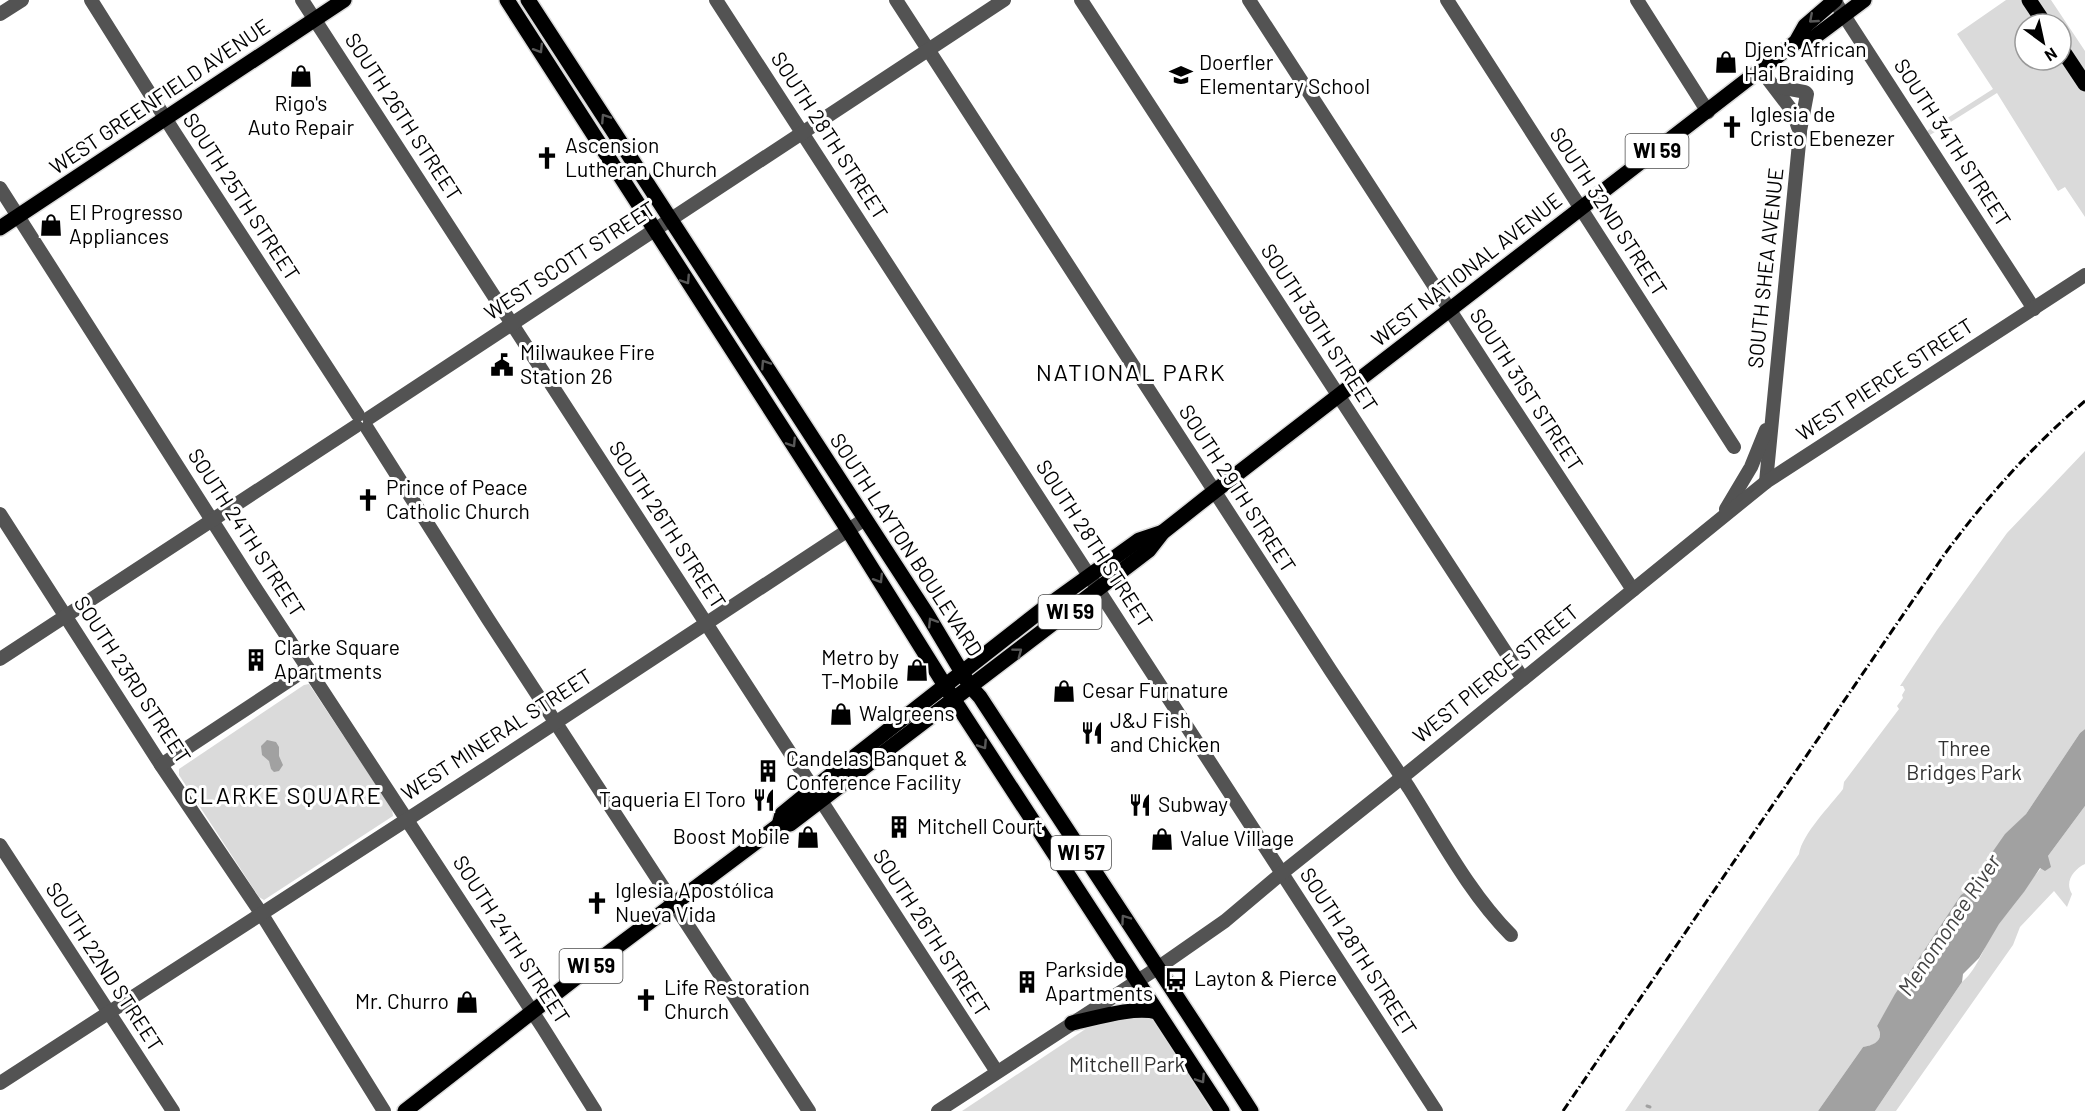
<svg xmlns="http://www.w3.org/2000/svg" width="2085" height="1111" font-family="Barlow,sans-serif">
<rect width="100%" height="100%" fill="#fff"/>
<g fill="#dadada" fill-rule="evenodd">
<path d="M2006,0H2051L2085,51V217L2065,187L2058,191L1997,93L1930,135L1927,131L1993,89L1957,34ZM2025,24H2061V60H2025Z"/>
<path d="M2085,451V729L2080,733L2026,814L2006,834L1977,874L1974,887L1969,892L1905,979L1877,1026C1885,1040 1876,1045 1863,1047L1818,1111H1625L1799,854C1802,834 1831,805 1843,789L1844,782L1899,709L1897,706L1903,698L1902,695L1905,690L1903,686H1900L1937,630L2007,533Z"/>
<polygon points="309,684 392,809 393,816 264,900 259,897 179,775 179,769 304,685"/>
<path d="M2085,806V864C2074,869 2064,882 2072,894L2067,907L2054,891L2020,927L2013,945L1896,1111H1875L1962,982C1980,967 1985,941 1999,923C2010,910 2021,897 2030,882C2036,872 2046,866 2048,856Z"/>
<polygon points="1146,1014 1155,1020 1211,1111 962,1111 1087,1028 1095,1025"/>
</g>
<g fill="#a1a1a1">
<path d="M2085,729V806L2048,856L2051,867L2045,871L2040,868L2024,892L1999,924L1979,958L1963,974L1962,982L1875,1111H1818L1863,1047C1876,1045 1885,1039 1877,1026L1895,994L1961,895L1974,887L1977,874L2005,834L2026,814L2080,733Z"/>
<polygon points="267,740 276,742 279,747 279,756 283,765 279,771 274,772 271,769 269,761 262,755 261,746"/>
</g>
<g fill="none" stroke-linecap="round" stroke-linejoin="round">
<polyline stroke="#a1a1a1" stroke-width="3" points="1647,1106 1650,1107"/>
<g stroke="#dbdbdb" stroke-width="18">
<g id="major">
<polyline points="507,0 848,530 954,700 1222,1111"/>
<path d="M528,0L927,614L970,686L980,697C1070,835 1162,972 1251,1111"/>
<polyline points="2029,0 2045,24"/>
<polyline points="1796,42 1812,39 1864,0"/>
<polyline points="2061,48 2085,84"/>
<polyline points="0,228 344,0"/>
<polyline points="779,825 782,814 804,796 1043,609 1139,540 1163,532"/>
<path d="M1072,1023C1096,1018 1133,1006 1157,1012"/>
<polyline points="405,1111 591,966 779,825 790,824 811,808 1149,550 1163,532 1206,498 1796,42 1805,26 1835,0"/>
</g>
</g>
<g stroke="#535353" stroke-width="14">
<polyline points="91,0 174,132 358,415"/>
<polyline points="302,0 997,1072"/>
<polyline points="716,0 1436,1111"/>
<path d="M896,0C1042,223 1184,448 1331,671C1357,710 1383,749 1409,788C1440,837 1470,894 1511,935"/>
<polyline points="1081,0 1523,679"/>
<polyline points="1249,0 1499,386 1633,590"/>
<polyline points="1447,0 1734,447"/>
<polyline points="1637,0 1708,112"/>
<polyline points="1834,0 2034,309"/>
<polyline points="0,14 22,0"/>
<polyline points="1761,70 1793,112 1800,133 1766,482"/>
<polyline points="1774,86 1805,92 1807,94 1800,131"/>
<polyline points="0,188 252,583 543,1028 595,1111"/>
<polyline points="369,418 1004,0"/>
<polyline points="367,428 488,619 809,1111"/>
<polyline points="1726,509 1751,467 1766,430"/>
<polyline points="0,514 161,765 261,913 384,1111"/>
<polyline points="0,659 356,426"/>
<polyline points="161,765 308,668"/>
<polyline points="0,845 173,1111"/>
<polyline points="0,1083 482,771 865,519"/>
<polyline points="938,1111 1159,967 1225,921 1282,873 1410,771 1766,482 2085,275"/>
</g>
<use href="#major" stroke="#000" stroke-width="15"/>
<path stroke="#000" stroke-width="3" stroke-dasharray="9 3 1.5 3" stroke-linecap="butt" d="M1563,1111L1944,555C1986,498 2031,447 2085,401"/>
</g>
<defs><path id="oneway-chevron" d="M-2-3.5L2.5 0L-2 3.5" fill="none" stroke-width="1.6" stroke-linecap="round" stroke-linejoin="round" transform="scale(1.5)"/></defs>
<g stroke="#595959">
<use href="#oneway-chevron" transform="translate(1813 19) rotate(139)"/>
<use href="#oneway-chevron" transform="translate(539 49) rotate(58)"/>
<use href="#oneway-chevron" transform="translate(605 118) rotate(-123)"/>
<use href="#oneway-chevron" transform="translate(686 280) rotate(57)"/>
<use href="#oneway-chevron" transform="translate(765 364) rotate(-123)"/>
<use href="#oneway-chevron" transform="translate(792 443) rotate(57)"/>
<use href="#oneway-chevron" transform="translate(879 579) rotate(58)"/>
<use href="#oneway-chevron" transform="translate(932 622) rotate(-122)"/>
<use href="#oneway-chevron" transform="translate(1018 652) rotate(-37)"/>
<use href="#oneway-chevron" transform="translate(983 745) rotate(57)"/>
<use href="#oneway-chevron" transform="translate(1125 919) rotate(-125)"/>
<use href="#oneway-chevron" transform="translate(1201 1079) rotate(57)"/>
</g>
<defs>
<g id="shop-bare" transform="scale(1.8)"><path d="M-5-2.5h2.3a2.7 3.5 0 0 1 5.4 0H5L5.5 6h-11ZM-1.5-2.5h3a1.5 2.3 0 0 0-3 0Z" fill="#000" stroke="#fff" stroke-width="2.5" paint-order="stroke"/></g>
<g id="school-bare" transform="scale(1.8)"><path d="M0-5L7-2L0 1L-7-2ZM-4 1L0 2.5L4 1V4Q0 6-4 4Z" fill="#000" stroke="#fff" stroke-width="2.5" paint-order="stroke"/></g>
<g id="church-bare" transform="scale(1.8)"><path d="M-1.2-6h2.4v3.5h3.3v2.4h-3.3V6h-2.4V-.1h-3.3v-2.4h3.3Z" fill="#000" stroke="#fff" stroke-width="2.5" paint-order="stroke"/></g>
<g id="civic-bare" transform="scale(1.8)"><path d="M-.6-6.5H3V-4.5H.6V-3L4-1V1h2V6H-6V1h2V-1L-.6-3ZM-1.2 2.5V6h2.4V2.5Z" fill="#000" stroke="#fff" stroke-width="2.5" paint-order="stroke"/></g>
<g id="building-bare" transform="scale(1.8)"><path d="M-4-6H4V6H1V3H-1V6H-4ZM-2.5-4.3h1.7v1.8h-1.7ZM.8-4.3h1.7v1.8H.8ZM-2.5-1h1.7V.8h-1.7ZM.8-1h1.7V.8H.8Z" fill="#000" stroke="#fff" stroke-width="2.5" paint-order="stroke"/></g>
<g id="restaurant-bare" transform="scale(1.8)"><path d="M-5-6h1v4h1v-4h1v4h1v-4h1v5L-1.5 .5V6h-2V.5L-5-1ZM5-6V6H3V1.5H1.5Q1.5-4 5-6Z" fill="#000" stroke="#fff" stroke-width="2.5" paint-order="stroke"/></g>
<g id="bus-bare" transform="scale(1.8)"><path d="M-5-6H5V4H4V6H2V4H-2V6H-4V4H-5ZM-3.5-4V0h7V-4ZM-3.5 1.2v1.5H-2V1.2ZM2 1.2v1.5H3.5V1.2Z" fill="#000" stroke="#fff" stroke-width="2.5" paint-order="stroke"/></g>
</defs>
<g fill-rule="evenodd">
<use href="#shop-bare" x="1726" y="62"/>
<use href="#school-bare" x="1181" y="75"/>
<use href="#shop-bare" x="301" y="76"/>
<use href="#church-bare" x="1732" y="127"/>
<use href="#church-bare" x="547" y="158"/>
<use href="#shop-bare" x="51" y="225"/>
<use href="#civic-bare" x="502" y="365"/>
<use href="#church-bare" x="368" y="500"/>
<use href="#building-bare" x="256" y="660"/>
<use href="#shop-bare" x="917" y="670"/>
<use href="#shop-bare" x="1064" y="691"/>
<use href="#shop-bare" x="841" y="714"/>
<use href="#restaurant-bare" x="1092" y="733"/>
<use href="#building-bare" x="768" y="771"/>
<use href="#restaurant-bare" x="764" y="800"/>
<use href="#restaurant-bare" x="1140" y="805"/>
<use href="#building-bare" x="899" y="827"/>
<use href="#shop-bare" x="808" y="837"/>
<use href="#shop-bare" x="1162" y="839"/>
<use href="#church-bare" x="597" y="903"/>
<use href="#bus-bare" x="1176" y="979"/>
<use href="#building-bare" x="1027" y="982"/>
<use href="#church-bare" x="646" y="1000"/>
<use href="#shop-bare" x="467" y="1002"/>
</g>
<g text-anchor="middle" stroke-width="6" stroke-linejoin="round" paint-order="stroke">
<g fill="#fff" stroke="#4c4c4c" stroke-width="1.5">
<rect x="1625.5" y="134" width="63" height="34" rx="4.5"/>
<rect x="1038.5" y="595" width="63" height="34" rx="4.5"/>
<rect x="1051" y="836" width="60" height="34" rx="4.5"/>
<rect x="559.5" y="949" width="63" height="34" rx="4.5"/>
</g>
<g font-size="20" font-weight="bold" fill="#000">
<text x="1657" y="158">WI 59</text>
<text x="1070" y="619">WI 59</text>
<text x="1081" y="860">WI 57</text>
<text x="591" y="973">WI 59</text>
</g>
<g font-size="21" fill="#000" stroke="#fff" text-anchor="start">
<text x="1744" y="57">Djen's African<tspan x="1744" dy="24">Hai Braiding</tspan></text>
<text x="1199" y="70">Doerfler<tspan x="1199" dy="24">Elementary School</tspan></text>
<text x="301" y="111" text-anchor="middle">Rigo's<tspan x="301" dy="24">Auto Repair</tspan></text>
<text x="1750" y="122">Iglesia de<tspan x="1750" dy="24">Cristo Ebenezer</tspan></text>
<text x="565" y="153">Ascension<tspan x="565" dy="24">Lutheran Church</tspan></text>
<text x="69" y="220">El Progresso<tspan x="69" dy="24">Appliances</tspan></text>
<text x="520" y="360">Milwaukee Fire<tspan x="520" dy="24">Station 26</tspan></text>
<text x="386" y="495">Prince of Peace<tspan x="386" dy="24">Catholic Church</tspan></text>
<text x="274" y="655">Clarke Square<tspan x="274" dy="24">Apartments</tspan></text>
<text x="899" y="665" text-anchor="end">Metro by<tspan x="899" dy="24">T-Mobile</tspan></text>
<text x="1082" y="698">Cesar Furnature</text>
<text x="859" y="721">Walgreens</text>
<text x="1110" y="728">J&amp;J Fish<tspan x="1110" dy="24">and Chicken</tspan></text>
<text x="786" y="766">Candelas Banquet &amp;<tspan x="786" dy="24">Conference Facility</tspan></text>
<text x="746" y="807" text-anchor="end">Taqueria El Toro</text>
<text x="1158" y="812">Subway</text>
<text x="917" y="834">Mitchell Court</text>
<text x="790" y="844" text-anchor="end">Boost Mobile</text>
<text x="1180" y="846">Value Village</text>
<text x="615" y="898">Iglesia Apostólica<tspan x="615" dy="24">Nueva Vida</tspan></text>
<text x="1045" y="977">Parkside<tspan x="1045" dy="24">Apartments</tspan></text>
<text x="1194" y="986">Layton &amp; Pierce</text>
<text x="664" y="995">Life Restoration<tspan x="664" dy="24">Church</tspan></text>
<text x="449" y="1009" text-anchor="end">Mr. Churro</text>
</g>
<g font-size="21" fill="#000" stroke="#fff">
<text transform="translate(160 97) rotate(-34)" y="7">WEST GREENFIELD AVENUE</text>
<text transform="translate(403 117) rotate(57)" y="7">SOUTH 26TH STREET</text>
<text transform="translate(829 136) rotate(57)" y="7">SOUTH 28TH STREET</text>
<text transform="translate(1952 143) rotate(57)" y="7">SOUTH 34TH STREET</text>
<text transform="translate(241 197) rotate(57)" y="7">SOUTH 25TH STREET</text>
<text transform="translate(1608 212) rotate(57)" y="7">SOUTH 32ND STREET</text>
<text transform="translate(570 261) rotate(-33)" y="7">WEST SCOTT STREET</text>
<text transform="translate(1766 268) rotate(-84)" y="7">SOUTH SHEA AVENUE</text>
<text transform="translate(1467 270) rotate(-38)" y="7">WEST NATIONAL AVENUE</text>
<text transform="translate(1319 328) rotate(57)" y="7">SOUTH 30TH STREET</text>
<text transform="translate(1885 380) rotate(-33)" y="7">WEST PIERCE STREET</text>
<text transform="translate(1526 390) rotate(57)" y="7">SOUTH 31ST STREET</text>
<text transform="translate(1237 489) rotate(57)" y="7">SOUTH 29TH STREET</text>
<text transform="translate(667 525) rotate(57)" y="7">SOUTH 26TH STREET</text>
<text transform="translate(246 533) rotate(57)" y="7">SOUTH 24TH STREET</text>
<text transform="translate(1094 544) rotate(57)" y="7">SOUTH 28TH STREET</text>
<text transform="translate(906 545) rotate(57)" y="7">SOUTH LAYTON BOULEVARD</text>
<text transform="translate(1496 674) rotate(-39)" y="7">WEST PIERCE STREET</text>
<text transform="translate(132 680) rotate(57)" y="7">SOUTH 23RD STREET</text>
<text transform="translate(497 735) rotate(-33)" y="7">WEST MINERAL STREET</text>
<text transform="translate(931 933) rotate(57)" y="7">SOUTH 26TH STREET</text>
<text transform="translate(511 940) rotate(57)" y="7">SOUTH 24TH STREET</text>
<text transform="translate(1358 952) rotate(57)" y="7">SOUTH 28TH STREET</text>
<text transform="translate(104 967) rotate(57)" y="7">SOUTH 22ND STREET</text>
</g>
<g font-size="21" fill="#313131" stroke="#fff">
<text x="1964" y="756">Three<tspan x="1964" dy="24">Bridges Park</tspan></text>
<text x="1127" y="1072">Mitchell Park</text>
</g>
<g font-size="22" font-style="italic" fill="#424242" stroke="#fff">
<text transform="translate(1949 925) rotate(-56)" y="8">Menomonee River</text>
</g>
<g font-size="24" letter-spacing="1.5" fill="#000" stroke="#fff">
<text x="1131" y="381">NATIONAL PARK</text>
<text x="283" y="804">CLARKE SQUARE</text>
</g>
</g>
<g transform="translate(2043 42) rotate(147)"><circle r="28" fill="#ffffff" stroke="#999999" stroke-width="1.5"/>
<path d="M0-4.5L10 22L0 15L-10 22Z" fill="#000000"/>
<text y="-9" font-size="16" font-weight="bold" text-anchor="middle" fill="#000000">N</text>
</g>
</svg>
